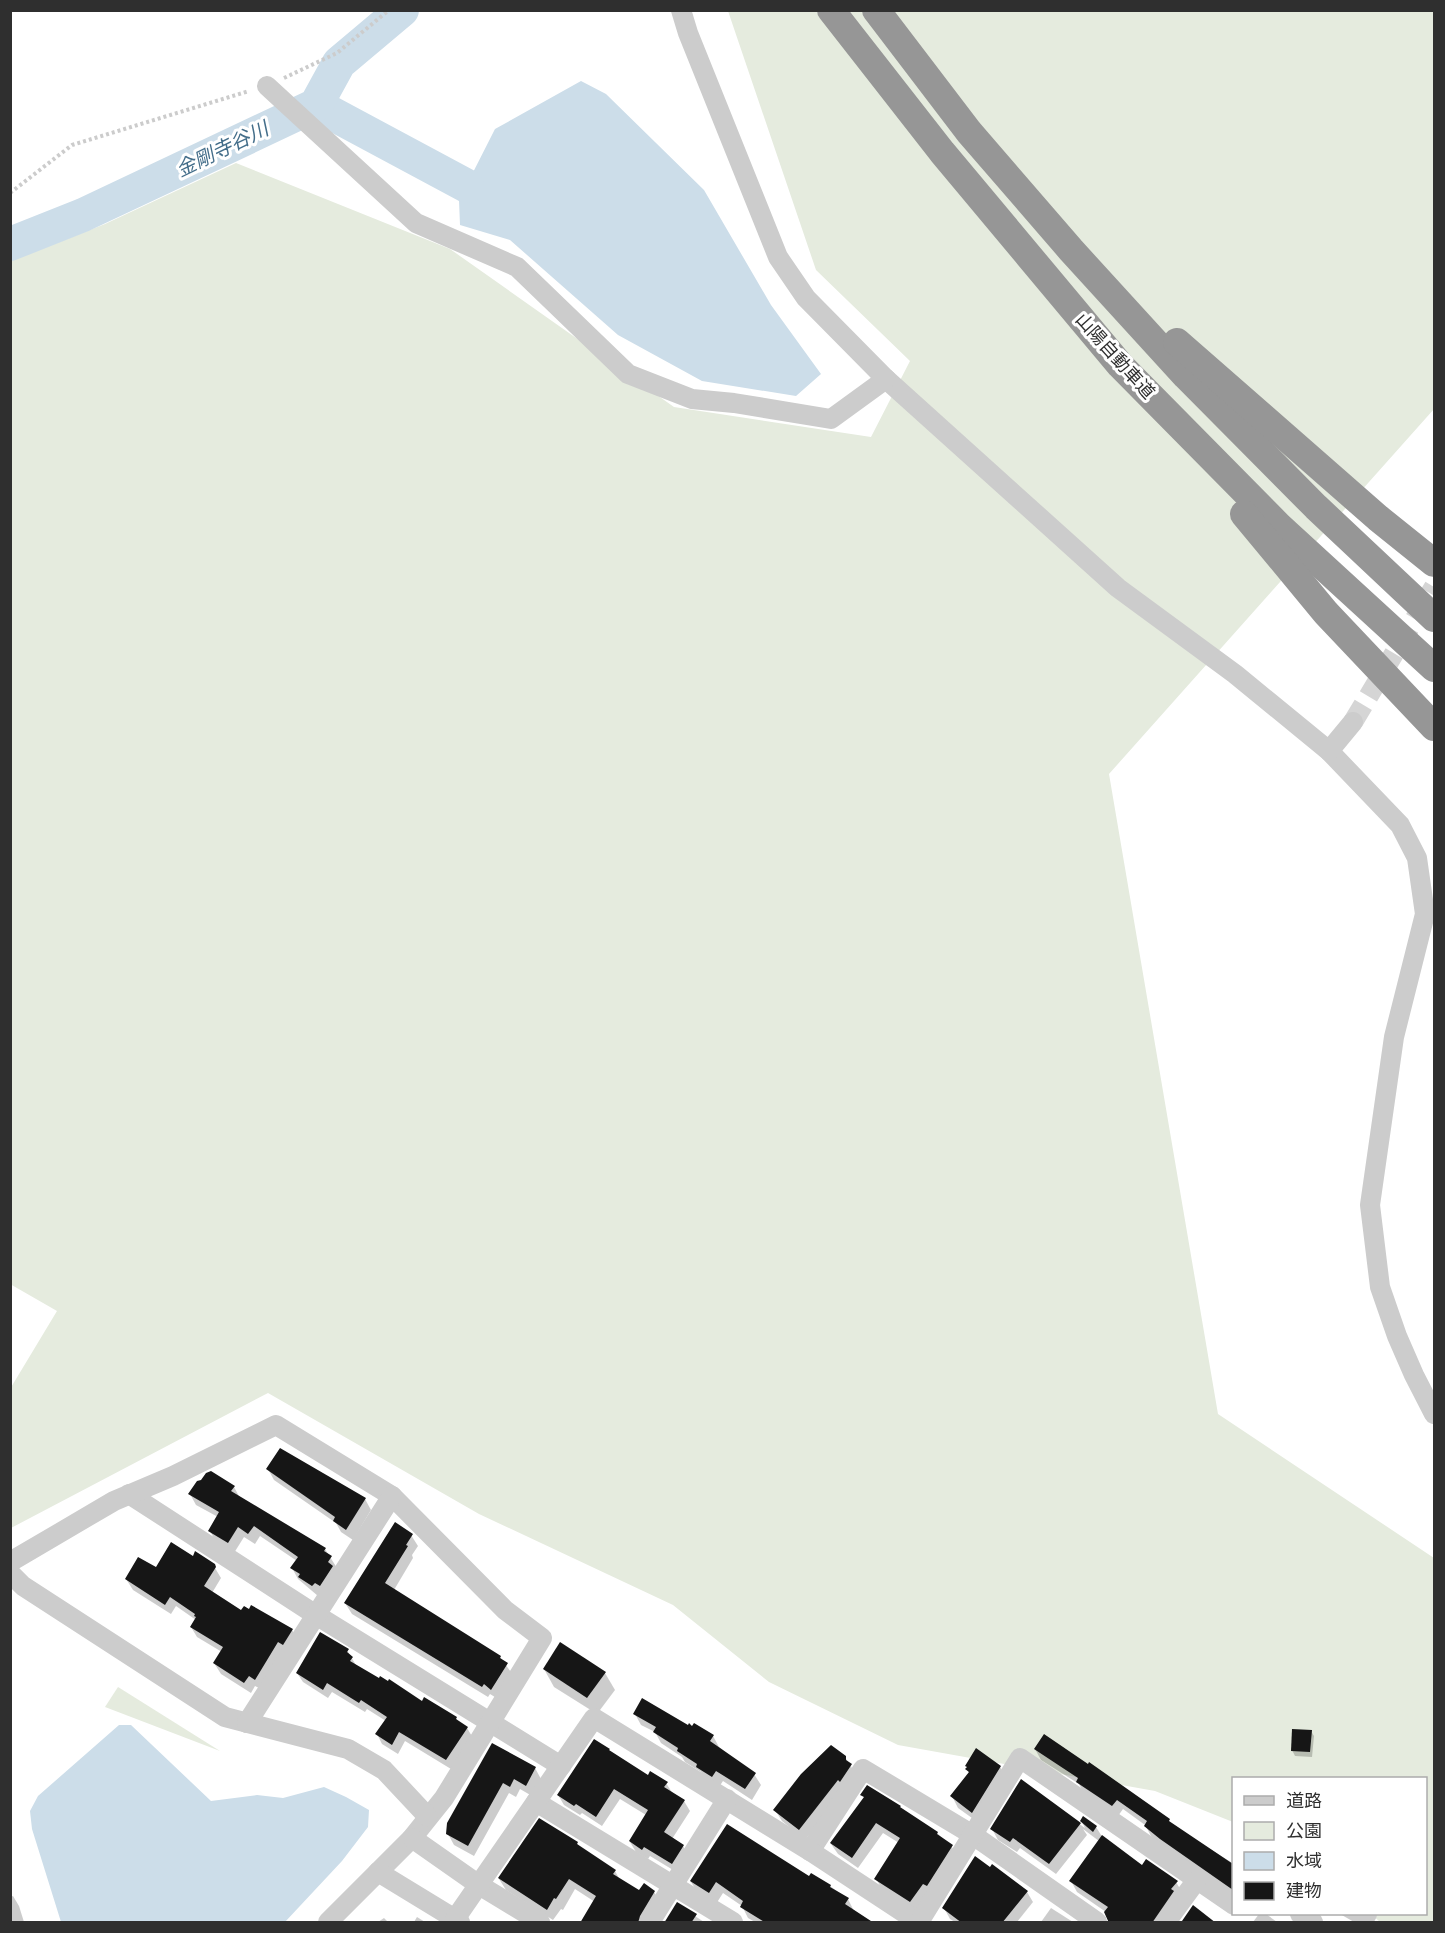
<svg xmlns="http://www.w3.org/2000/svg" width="1445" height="1933" font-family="Raleway,'Noto Sans JP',sans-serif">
<rect width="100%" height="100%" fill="#fff"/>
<g fill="#e5ebde">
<polygon points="728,11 1434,11 1434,409 1109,774 1218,1414 1434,1558 1434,1922 1380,1922 1371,1914 1426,1914 1426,1778 1234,1778 1233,1822 1155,1791 898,1745 769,1682 673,1605 479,1514 268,1393 11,1528 10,1389 57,1311 10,1284 11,261 105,224 236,163 450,249 674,407 871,437 910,361 816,270"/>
<polygon points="118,1687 220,1751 105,1707"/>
</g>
<g fill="#ccdde9">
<polygon points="581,81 606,94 704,190 771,305 821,374 796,396 702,381 618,335 510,240 460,225 459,200 495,129"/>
<polygon points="119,1725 131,1725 211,1801 257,1795 283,1798 324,1787 346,1797 369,1810 368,1827 342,1861 285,1922 61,1922 32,1829 30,1811 38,1796"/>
</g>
<g fill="#0003">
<polygon points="268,1469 365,1499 371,1510 353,1540 341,1532 336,1523 274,1480"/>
<polygon points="234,1487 240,1498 325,1549 337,1568 318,1596 298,1579 292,1568 297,1561 260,1536 255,1544 244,1537 234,1553 216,1542 210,1531 218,1517 196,1505 190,1494"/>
<polygon points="411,1535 418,1546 412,1555 413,1558 394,1590 500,1657 513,1675 498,1699 490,1694 488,1697 352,1614 345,1603"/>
<polygon points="193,1558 215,1568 221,1578 212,1593 242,1613 292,1630 298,1640 261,1689 255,1686 251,1693 221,1674 214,1663 222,1652 197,1637 191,1627 196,1620 176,1606 171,1614 133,1590 126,1579"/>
<polygon points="347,1650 357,1667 422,1703 456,1718 458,1722 467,1728 473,1738 451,1769 405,1741 398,1754 382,1744 377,1734 386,1721 367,1709 365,1712 332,1692 328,1698 303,1682 297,1673"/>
<polygon points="544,1669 605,1673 615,1690 597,1714 554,1687"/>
<polygon points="635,1714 688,1727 713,1736 719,1747 754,1774 761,1785 752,1800 723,1781 719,1787 704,1778 701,1772 685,1762 682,1757 661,1743 655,1732 641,1725"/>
<polygon points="1311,1731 1314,1736 1312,1757 1295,1756 1292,1750"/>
<polygon points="492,1745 535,1768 541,1779 532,1796 520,1789 516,1797 509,1793 474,1856 454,1845 448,1834"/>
<polygon points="1035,1749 1170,1824 1234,1864 1234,1895 1167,1850 1151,1836 1145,1825 1123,1809 1118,1816 1083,1792 1079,1784 1041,1760"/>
<polygon points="845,1757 857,1776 805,1840 782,1821 775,1810"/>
<polygon points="1000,1767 1007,1778 979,1823 958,1808 952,1796 969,1773 967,1769"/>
<polygon points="648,1777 666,1783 673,1794 684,1801 690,1811 672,1839 683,1846 689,1856 678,1873 650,1856 648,1859 636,1852 630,1842 646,1815 620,1799 602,1826 582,1813 580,1815 564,1805 558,1795"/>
<polygon points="1021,1782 1085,1828 1082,1822 1096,1827 1103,1838 1143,1868 1176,1882 1182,1892 1165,1922 1110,1922 1106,1912 1077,1892 1071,1881 1099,1841 1083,1829 1087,1835 1056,1874 1020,1848 1017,1852 998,1840 992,1829"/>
<polygon points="862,1795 902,1810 937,1833 951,1846 958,1856 916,1912 882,1889 876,1879 899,1843 883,1833 858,1868 838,1854 831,1844 865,1799"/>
<polygon points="577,1843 580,1848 615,1871 620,1880 640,1893 654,1892 661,1903 650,1922 587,1922 595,1902 575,1889 563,1910 561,1909 553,1920 506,1890 499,1879"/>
<polygon points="809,1878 830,1886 848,1899 854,1911 870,1922 755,1922 748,1918 742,1906 723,1893 716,1904 698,1893 691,1882"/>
<polygon points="1027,1892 1033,1902 1017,1922 955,1922 950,1919 944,1908"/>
<polygon points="13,1896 19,1906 24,1922 10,1922 10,1897"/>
<polygon points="677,1904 704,1922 666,1922"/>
<polygon points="1051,1908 1073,1922 1041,1922"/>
<polygon points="1259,1914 1266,1914 1277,1922 1253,1922"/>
<polygon points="1340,1914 1364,1914 1354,1922"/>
<polygon points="417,1917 425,1922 414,1922"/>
<polygon points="384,1918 388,1922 378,1922"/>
</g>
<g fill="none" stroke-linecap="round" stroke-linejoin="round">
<g stroke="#ccdde9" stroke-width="34">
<polyline points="316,105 467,186"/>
<polyline points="10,244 83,215 316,105 339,63 402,10"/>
</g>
</g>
<g fill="#161616">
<polygon points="280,1448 366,1498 346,1530 333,1521 335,1517 266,1469"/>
<polygon points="211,1471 235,1486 231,1491 326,1548 324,1551 332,1556 328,1562 333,1566 320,1586 315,1583 312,1586 298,1577 300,1574 290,1568 298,1557 254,1526 248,1534 238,1527 228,1543 208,1531 219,1512 188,1494 197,1481 201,1480 206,1473"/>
<polygon points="395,1522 413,1534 406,1545 408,1546 385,1583 501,1656 500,1658 508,1663 491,1690 484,1684 482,1687 344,1603"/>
<polygon points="171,1542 193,1556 195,1551 215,1564 216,1567 204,1586 241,1610 244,1606 249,1609 251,1605 293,1629 283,1645 278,1642 255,1680 249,1676 244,1683 213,1663 223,1647 190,1627 196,1617 194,1616 195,1614 170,1597 165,1605 125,1579 138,1557 156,1567"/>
<polygon points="320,1632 349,1649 347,1652 353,1657 350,1661 379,1678 380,1676 388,1681 389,1679 422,1701 424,1697 457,1717 456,1719 468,1727 446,1760 399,1732 392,1745 375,1734 387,1717 361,1700 359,1703 327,1683 323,1690 296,1673"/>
<polygon points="560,1642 606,1672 587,1698 543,1669"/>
<polygon points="642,1698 688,1725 689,1723 692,1726 694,1723 714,1735 710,1741 756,1773 745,1789 716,1771 712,1777 696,1767 697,1764 677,1751 678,1748 653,1732 656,1727 633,1714"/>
<polygon points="1292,1729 1312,1730 1310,1752 1291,1751"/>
<polygon points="1044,1734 1088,1764 1089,1762 1170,1819 1169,1821 1233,1864 1233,1890 1160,1839 1144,1826 1147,1821 1117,1800 1112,1806 1076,1782 1078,1778 1034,1749"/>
<polygon points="594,1739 610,1749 609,1750 648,1775 650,1771 668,1782 664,1787 685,1800 664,1832 684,1845 672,1864 644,1847 642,1850 629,1841 648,1810 614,1789 596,1817 576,1804 574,1806 557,1795"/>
<polygon points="492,1743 536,1767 526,1786 514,1779 510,1787 503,1783 468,1846 446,1834 447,1823"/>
<polygon points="831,1745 846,1756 846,1760 852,1764 840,1782 838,1780 799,1830 773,1810 801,1774"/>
<polygon points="976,1748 1001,1766 972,1813 950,1796 969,1772 965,1769 967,1767 965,1766"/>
<polygon points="1021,1779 1081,1823 1049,1864 1013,1838 1010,1842 990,1829"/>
<polygon points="867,1785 901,1806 900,1807 938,1832 937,1834 953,1845 927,1886 923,1884 910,1902 874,1879 900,1838 876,1823 852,1858 830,1843 864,1797 860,1795"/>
<polygon points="1083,1816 1097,1826 1093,1832 1080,1821"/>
<polygon points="539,1818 578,1842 577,1844 616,1870 613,1874 639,1890 644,1883 655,1891 640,1916 638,1923 580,1923 596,1896 569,1879 556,1899 554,1898 547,1910 498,1878"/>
<polygon points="727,1824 809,1876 811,1873 831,1885 830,1887 849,1898 845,1904 874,1923 766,1923 740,1907 743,1901 716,1882 709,1893 690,1881"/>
<polygon points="1102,1835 1142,1865 1146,1859 1178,1881 1171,1889 1174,1891 1152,1923 1109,1923 1104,1912 1108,1907 1069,1881"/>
<polygon points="975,1856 990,1867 992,1864 1028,1891 1002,1923 962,1923 942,1908"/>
<polygon points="677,1902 697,1914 691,1923 664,1923"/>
<polygon points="1193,1905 1216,1923 1184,1923 1182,1921"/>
</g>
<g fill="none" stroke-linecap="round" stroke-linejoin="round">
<polyline stroke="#d5d5d5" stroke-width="20" stroke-dasharray="20 10" stroke-linecap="butt" points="1353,722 1434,587"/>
<g stroke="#ccc" stroke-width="4" stroke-dasharray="3 3" stroke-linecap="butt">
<polyline points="284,78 337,53 389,10"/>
<polyline points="10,193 72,145 249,91"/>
</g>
<g stroke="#ccc" stroke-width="20">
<polyline points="681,10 688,33 778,257 806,298 886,379 1118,588 1235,674 1329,751 1400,825 1417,858 1425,914 1394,1037 1370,1205 1380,1287 1397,1336 1414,1375 1434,1414"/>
<polyline points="267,86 416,223 517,267 628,374 692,399 734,403 831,419 886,379"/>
<polyline points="1329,751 1353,722"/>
<polyline points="129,1494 316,1615 561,1766"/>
<polyline points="10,1562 114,1501 173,1476 276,1425 392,1496 505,1610 542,1638 444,1798 412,1838 328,1922"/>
<polyline points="10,1573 23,1586 225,1717 348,1749 384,1770 428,1817"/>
<polyline points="247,1723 392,1496"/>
<polyline points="536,1802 733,1922"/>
<polyline points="412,1838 479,1885 540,1922"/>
<polyline points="810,1851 863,1769 973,1835 1097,1922"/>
<polyline points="378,1872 460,1922"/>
<polyline points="1300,1914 1313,1922"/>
<polyline points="455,1919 594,1718 810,1851 918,1922"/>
<polyline points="650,1922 727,1799"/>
<polyline points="919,1922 1020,1758 1234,1905"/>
<polyline points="1166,1922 1196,1881"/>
<polyline points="1362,1922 1367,1914"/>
</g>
<g stroke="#969696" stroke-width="28">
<polyline points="831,10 942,152 1120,365 1279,526 1434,668"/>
<polyline points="876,10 969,132 1071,250 1186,376 1316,507 1434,618"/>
<polyline points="1177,342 1378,518 1434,563"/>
<polyline points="1244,514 1326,613 1434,727"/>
</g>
</g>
<g text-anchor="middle" stroke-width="6" stroke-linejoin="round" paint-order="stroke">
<g font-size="18" fill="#2f2f2f" stroke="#fff">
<text transform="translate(1115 356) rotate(48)" y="6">山陽自動車道</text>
</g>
<g font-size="20" font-style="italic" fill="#446e8a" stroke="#fff">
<text transform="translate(222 149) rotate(-26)" y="7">金剛寺谷川</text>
</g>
</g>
<rect width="1445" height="1933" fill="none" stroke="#2f2f2f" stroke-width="24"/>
<rect x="1232" y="1777" width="195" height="138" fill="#ffffff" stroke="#acacac" stroke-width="1.5"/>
<rect x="1244" y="1796" width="30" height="9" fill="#cccccc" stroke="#acacac" stroke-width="1.5"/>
<text x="1286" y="1807" font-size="18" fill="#2f2f2f">道路</text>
<rect x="1244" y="1822" width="30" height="18" fill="#e5ebde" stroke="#acacac" stroke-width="1.5"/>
<text x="1286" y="1837" font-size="18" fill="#2f2f2f">公園</text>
<rect x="1244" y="1852" width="30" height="18" fill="#ccdde9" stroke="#acacac" stroke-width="1.5"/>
<text x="1286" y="1867" font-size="18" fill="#2f2f2f">水域</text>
<rect x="1244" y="1882" width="30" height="18" fill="#161616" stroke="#acacac" stroke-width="1.5"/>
<text x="1286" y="1897" font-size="18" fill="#2f2f2f">建物</text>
</svg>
